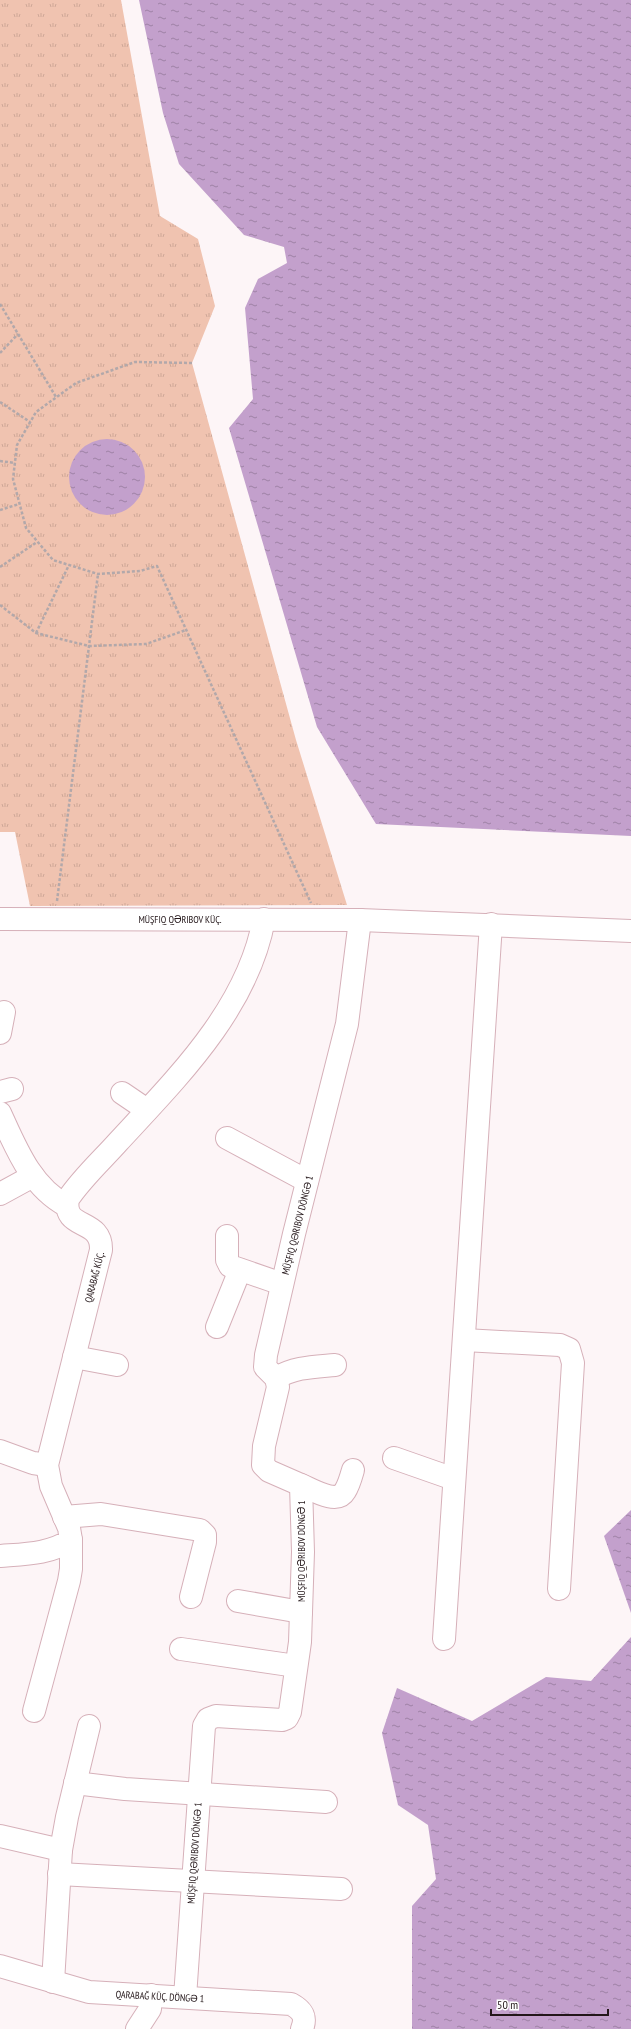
<svg xmlns="http://www.w3.org/2000/svg" width="631" height="2029" font-family="'PT Sans Narrow',sans-serif">
<defs>
<pattern id="park-tufts" width="24" height="20" patternUnits="userSpaceOnUse"><rect width="24" height="20" fill="#f0c3b0"/><path d="M3 7l-1-3M5 7V3M7 7l1-3M15 17l-1-3M17 17v-4M19 17l1-3" fill="none" stroke="#cea797"/></pattern>
<pattern id="water-ripples" width="26" height="14" patternUnits="userSpaceOnUse"><rect width="26" height="14" fill="#c3a0cc"/><path d="M2 4q2-2 4 0t4 0M15 11q2-2 4 0t4 0" fill="none" stroke="#9e81a5"/></pattern>
</defs>
<rect width="100%" height="100%" fill="#fdf5f7"/>
<polygon fill="url(#park-tufts)" points="0,0 121,0 160,216 198,239 215,306 192,363 296,740 347,905 30,906 15,832 0,832"/>
<g fill="url(#water-ripples)">
<polygon points="139,0 631,0 631,836 376,824 317,727 229,428 253,399 245,308 258,279 287,263 284,247 244,235 179,164 163,113"/>
<circle cx="107" cy="477" r="38"/>
<polygon points="631,1510 631,1613 604,1536"/>
<polygon points="631,1637 631,2029 412,2029 412,1906 436,1879 428,1825 398,1805 382,1733 397,1688 472,1721 546,1677 591,1681"/>
</g>
<g fill="none" stroke-linecap="round" stroke-linejoin="round">
<g stroke="#d6b0b9" stroke-width="24">
<g id="minor">
<polyline points="0,919 360,920 631,931"/>
<polyline points="0,1033 4,1012"/>
<polyline points="0,1092 12,1089"/>
<polyline points="122,1093 147,1110"/>
<path d="M0,1113C16,1148 31,1187 67,1206"/>
<polyline points="227,1138 307,1181"/>
<polyline points="0,1194 33,1176"/>
<polyline points="227,1236 227,1260 230,1266 282,1284"/>
<polyline points="217,1327 240,1270"/>
<polyline points="464,1340 560,1345 569,1349 573,1363 559,1589"/>
<polyline points="74,1357 117,1365"/>
<path d="M276,1378C295,1367 313,1367 335,1365"/>
<polyline points="0,1451 33,1463 47,1465"/>
<polyline points="394,1458 454,1479"/>
<path d="M301,1485C313,1490 337,1505 345,1491C349,1485 351,1477 353,1470"/>
<polyline points="64,1517 101,1514 200,1530 205,1535 205,1542 191,1597"/>
<path d="M0,1556C25,1554 50,1554 71,1540L69,1528L51,1486L47,1465L101,1250C102,1217 62,1231 68,1199C82,1178 102,1160 118,1142C178,1077 248,1008 264,919"/>
<polyline points="238,1601 301,1612"/>
<polyline points="444,1639 491,924"/>
<polyline points="181,1649 296,1666"/>
<polyline points="34,1711 69,1581 71,1569 71,1540"/>
<polyline points="75,1783 125,1789 326,1802"/>
<polyline points="0,1836 61,1850"/>
<polyline points="59,1874 341,1889"/>
<path d="M0,1966L89,1992L291,2004C302,2010 307,2016 302,2029"/>
<polyline points="53,1982 61,1850 67,1817 89,1726"/>
<polyline points="185,1997 204,1726 208,1719 216,1716 282,1720 287,1718 290,1712 300,1642 303,1552 301,1485 269,1471 263,1465 264,1446 278,1387 276,1378 265,1367 266,1355 294,1234 347,1024 360,920"/>
<polyline points="137,2029 150,2009 151,1995"/>
</g>
</g>
<g stroke="#b2a8aa" stroke-width="2.5" stroke-dasharray="3 2" stroke-linecap="butt">
<polyline points="0,304 56,397"/>
<polyline points="0,353 18,334"/>
<polyline points="192,363 135,362 76,383 36,412 17,445 13,479 26,528 53,560 98,574 140,571 157,566 311,903"/>
<polyline points="0,402 30,422"/>
<polyline points="0,461 15,463"/>
<polyline points="0,510 19,504"/>
<polyline points="0,567 37,542"/>
<polyline points="0,605 36,633 89,646 146,644 186,630"/>
<polyline points="36,633 69,565"/>
<polyline points="57,901 98,574"/>
</g>
<use href="#minor" stroke="#fff" stroke-width="22"/>
</g>
<g text-anchor="middle" stroke-width="4" stroke-linejoin="round" paint-order="stroke">
<g font-size="10" fill="#231619" stroke="#fff">
<text x="180" y="923">MÜŞFIQ QƏRIBOV KÜÇ.</text>
<text transform="translate(297 1225) rotate(-76)" y="4">MÜŞFIQ QƏRIBOV DÖNGƏ 1</text>
<text transform="translate(94 1277) rotate(-76)" y="4">QARABAĞ KÜÇ.</text>
<text transform="translate(301 1551) rotate(-90)" y="4">MÜŞFIQ QƏRIBOV DÖNGƏ 1</text>
<text transform="translate(194 1853) rotate(-86)" y="4">MÜŞFIQ QƏRIBOV DÖNGƏ 1</text>
<text transform="translate(160 1996) rotate(3)" y="4">QARABAĞ KÜÇ. DÖNGƏ 1</text>
</g>
</g>
<path d="M491 2009v6h117v-6" fill="none" stroke="#231619" stroke-width="2"/>
<text x="497" y="2009" font-size="12" fill="#231619" stroke="#ffffff" stroke-width="3" paint-order="stroke">50 m</text>
</svg>
